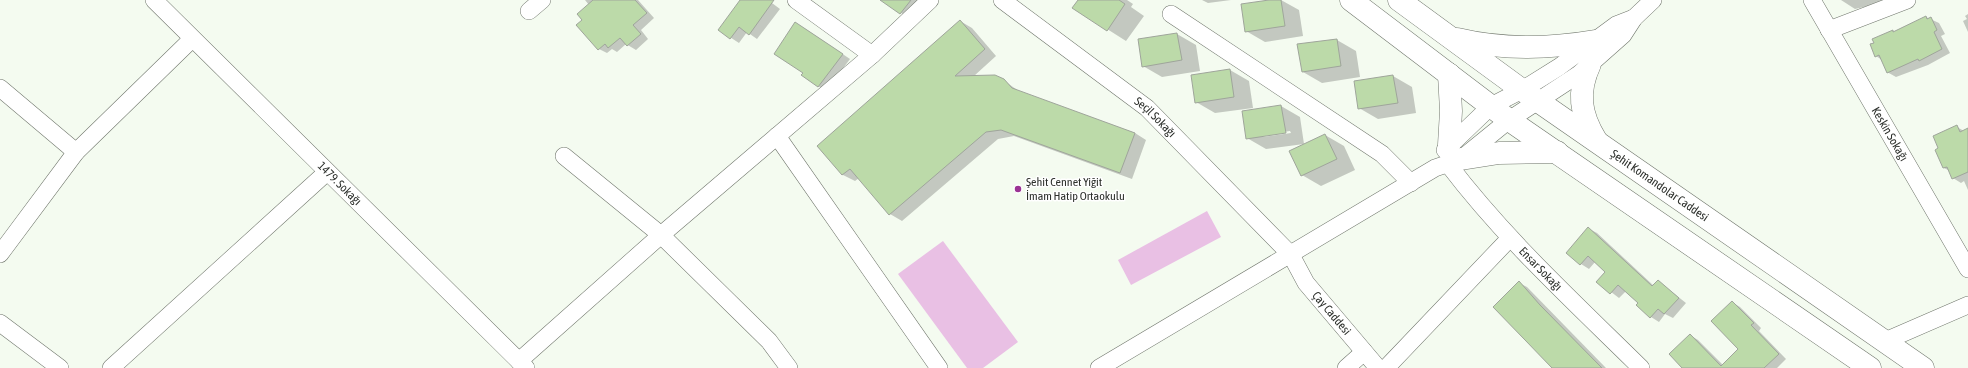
<svg xmlns="http://www.w3.org/2000/svg" width="1968" height="368" font-family="'Asap Condensed',sans-serif">
<rect width="100%" height="100%" fill="#f4fbf0"/>
<g fill="#e9c0e4">
<polygon points="1207,211 1221,237 1131,285 1118,260"/>
<polygon points="943,241 1018,342 983,368 967,368 898,274"/>
</g>
<g fill="#0003" fill-rule="evenodd">
<polygon points="585,0 638,0 654,18 641,30 648,39 636,50 626,44 617,52 612,49 607,53 599,49 584,20 589,5"/>
<polygon points="741,0 768,0 780,9 757,39 747,32 739,43 719,30"/>
<polygon points="881,0 922,0 909,18"/>
<polygon points="1079,0 1127,0 1133,4 1131,7 1144,16 1126,41 1074,8"/>
<polygon points="1202,0 1231,0 1208,3"/>
<polygon points="1276,0 1281,0 1299,10 1303,36 1265,42 1246,31"/>
<polygon points="1841,0 1894,0 1855,9"/>
<polygon points="1968,14 1968,32 1963,21 1967,19 1965,16"/>
<polygon points="1926,17 1939,23 1945,34 1941,36 1950,53 1928,65 1896,77 1887,72 1882,60 1876,56 1875,43 1893,31 1894,32"/>
<polygon points="960,21 972,28 996,56 974,76 1003,80 1020,92 1135,133 1146,140 1132,179 1014,136 998,139 902,221 890,214 859,178 855,181 843,175 818,146"/>
<polygon points="804,28 850,59 826,91 818,86 804,73"/>
<polygon points="1177,34 1196,45 1200,71 1162,77 1143,66"/>
<polygon points="1337,40 1356,51 1360,77 1322,83 1303,72"/>
<polygon points="1230,70 1249,81 1253,108 1215,113 1196,102"/>
<polygon points="1393,76 1412,87 1416,113 1378,119 1359,108 1355,82"/>
<path d="M1281,106L1300,117L1304,144L1266,149L1247,138L1243,112ZM1290,131L1291,133L1263,137V135Z"/>
<polygon points="1957,127 1964,131 1968,129 1968,190 1964,181 1961,183 1953,178 1950,171 1944,168"/>
<polygon points="1325,135 1344,146 1355,170 1321,186 1302,175"/>
<polygon points="1589,229 1597,233 1654,286 1658,281 1686,303 1673,318 1665,314 1659,322 1651,317 1639,303 1626,291 1619,298 1598,282 1606,272 1595,262 1589,269 1581,264"/>
<polygon points="1519,283 1527,287 1606,368 1553,368"/>
<polygon points="1732,302 1740,307 1761,328 1759,331 1786,359 1777,368 1684,368 1690,335 1698,340 1723,365 1740,349"/>
</g>
<g fill="#bcdaa9" stroke="#9fa59b">
<polygon points="593,0 635,0 647,13 633,25 641,34 627,46 620,38 608,48 605,44 598,50 576,25 582,20 577,14"/>
<polygon points="740,0 774,0 749,35 739,27 730,39 718,30"/>
<polygon points="880,0 911,0 900,14"/>
<polygon points="1078,0 1119,0 1125,4 1107,31 1072,8"/>
<polygon points="1269,0 1281,0 1285,26 1245,32 1241,4"/>
<polygon points="1926,16 1927,19 1931,17 1937,30 1934,32 1942,49 1919,61 1918,59 1887,73 1879,55 1875,57 1870,44 1874,43 1872,39 1893,30 1893,32"/>
<polygon points="960,20 985,49 955,76 995,75 1004,79 1012,88 1135,133 1120,173 1001,130 986,132 889,215 850,169 842,175 817,146"/>
<polygon points="795,22 843,54 818,87 801,75 803,73 774,54"/>
<polygon points="1177,33 1182,60 1142,67 1138,39"/>
<polygon points="1337,39 1341,66 1302,72 1297,44"/>
<polygon points="1230,69 1234,97 1195,103 1191,75"/>
<polygon points="1393,75 1398,103 1358,109 1354,81"/>
<polygon points="1281,105 1286,133 1246,139 1242,111"/>
<polygon points="1957,125 1960,132 1968,128 1968,172 1952,179 1947,167 1943,168 1935,150 1938,148 1933,136"/>
<polygon points="1325,134 1337,159 1301,176 1289,151"/>
<polygon points="1588,227 1652,286 1658,280 1679,298 1664,314 1658,309 1650,318 1636,305 1638,303 1618,285 1610,294 1596,282 1605,272 1588,256 1580,265 1566,253"/>
<polygon points="1519,281 1540,305 1602,368 1552,368 1525,340 1493,307"/>
<polygon points="1732,301 1754,323 1751,325 1779,354 1764,368 1682,368 1669,354 1690,334 1721,366 1738,349 1711,321"/>
</g>
<g fill="none" stroke-linecap="round" stroke-linejoin="round">
<g stroke="#70766c" stroke-width="18">
<g id="minor">
<path id="s1" d="M154,0L526,368"/>
<polyline points="796,0 872,55"/>
<path id="s2" d="M1002,0L1147,108L1291,255L1306,283L1378,368"/>
<path id="s3" d="M1812,0L1968,269"/>
<polyline points="529,11 542,0"/>
<polyline points="1171,14 1382,154 1411,183"/>
<polyline points="1829,30 1907,0"/>
<polyline points="0,88 76,152"/>
<polyline points="777,136 939,368"/>
<polyline points="1445,150 1491,106 1522,90 1559,67 1616,25 1634,18"/>
<polyline points="564,156 661,235 769,341 789,368"/>
<path id="s4" d="M1448,164C1505,239 1574,302 1641,368"/>
<polyline points="0,254 76,152 192,39"/>
<polyline points="0,323 60,368"/>
<polyline points="1885,341 1968,305"/>
<polyline points="519,361 661,235 872,55 930,0"/>
<polyline points="111,368 327,172"/>
<polyline points="1099,368 1435,168 1461,159 1509,120 1579,74 1623,35 1634,18 1653,0"/>
<polyline points="1346,368 1364,352"/>
<polyline points="1386,368 1510,238"/>
</g>
</g>
<g stroke="#70766c" stroke-width="23">
<g id="major">
<polyline points="1351,0 1509,120 1870,368"/>
<path id="s5" d="M1399,0L1522,90L1923,368"/>
<path d="M1457,39C1503,50 1548,49 1595,41"/>
<path d="M1590,64C1577,92 1580,114 1596,140"/>
<polyline points="1449,145 1451,111 1449,74"/>
<polyline points="1461,159 1499,153 1557,152"/>
</g>
</g>
<use href="#minor" stroke="#fff" stroke-width="17"/>
<use href="#major" stroke="#fff" stroke-width="22"/>
</g>
<circle fill="#9b3294" stroke="#fff" stroke-width="1.5" cx="1018" cy="189" r="4"/>
<g text-anchor="middle" stroke-width="3" stroke-linejoin="round" paint-order="stroke">
<g font-size="12" fill="#2c2f2b" stroke="#fff">
<text dy="4" stroke="none"><textPath href="#s2" startOffset="193">Seçil Sokağı</textPath></text>
<text dy="4" stroke="none"><textPath href="#s3" startOffset="155">Keskin Sokağı</textPath></text>
<text dy="4" stroke="none"><textPath href="#s1" startOffset="261">1479. Sokağı</textPath></text>
<text dy="4" stroke="none"><textPath href="#s5" startOffset="320">Şehit Komandolar Caddesi</textPath></text>
<text dy="4" stroke="none"><textPath href="#s4" startOffset="140">Ensar Sokağı</textPath></text>
<text dy="4" stroke="none"><textPath href="#s2" startOffset="458">Çay Caddesi</textPath></text>
</g>
<g font-size="12" fill="#2c2f2b" stroke="#fff" text-anchor="start">
<text x="1026" y="186">Şehit Cennet Yiğit<tspan x="1026" dy="14">İmam Hatip Ortaokulu</tspan></text>
</g>
</g>
</svg>
